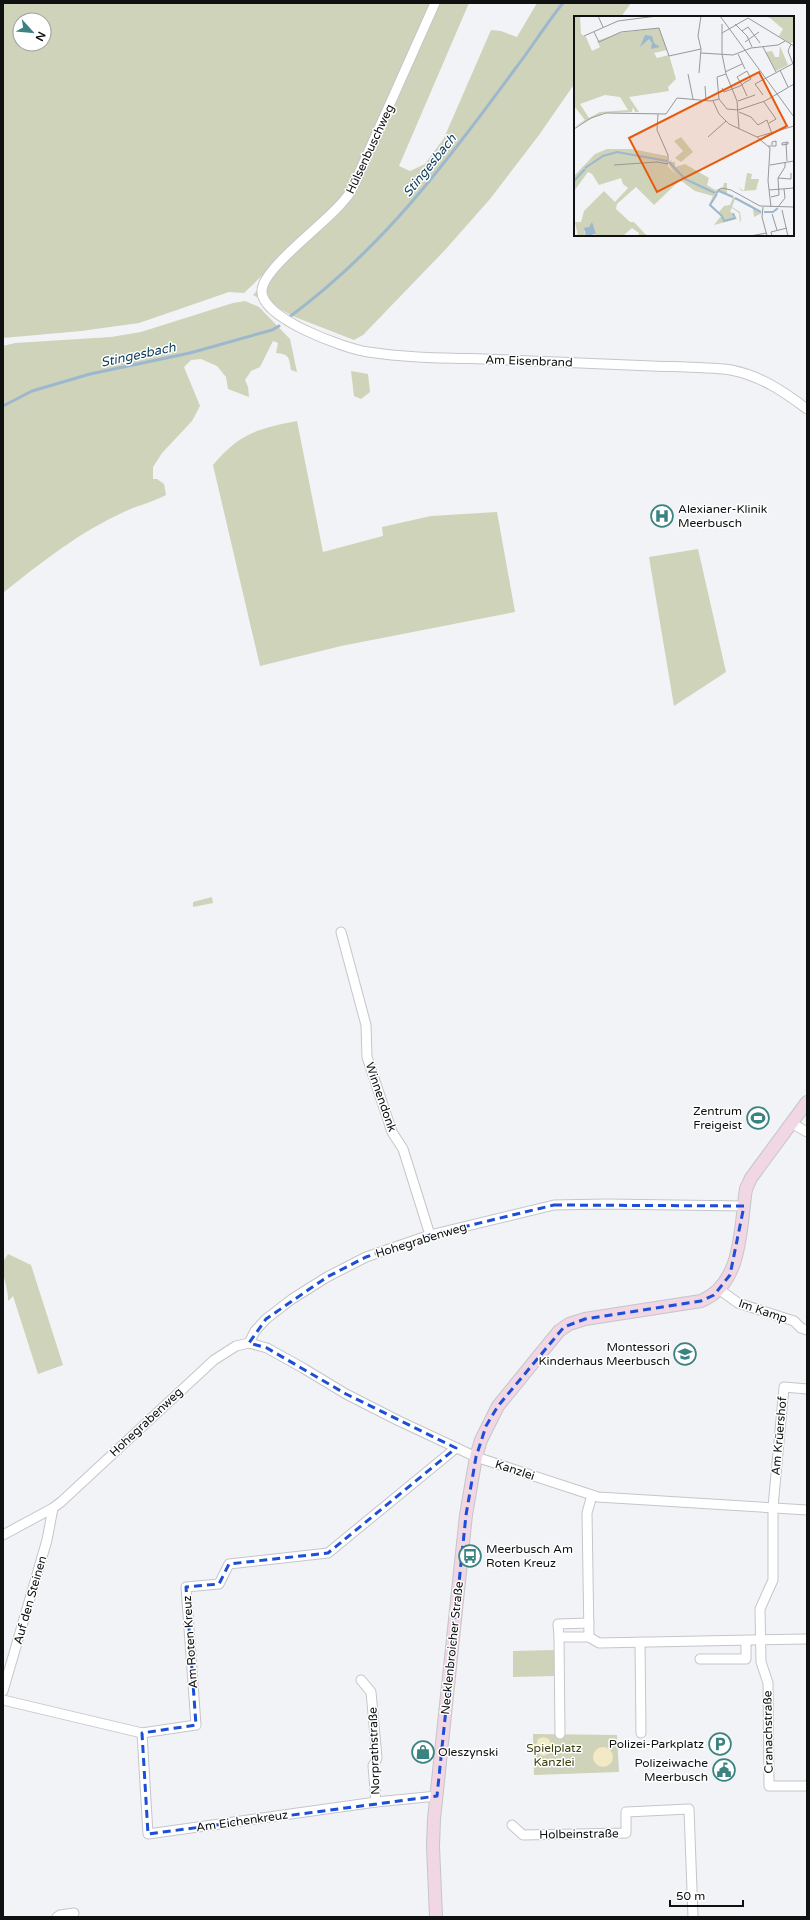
<svg xmlns="http://www.w3.org/2000/svg" width="810" height="1920" font-family="'Varela Round',sans-serif">
<rect width="100%" height="100%" fill="#f1f3f6"/>
<g fill="#ced3b9" fill-rule="evenodd">
<path d="M3,3H469L399,166L410,171L425,164L444,138L491,30L501,31L517,37L537,3H631L621,17H575V83L539,135L490,199L445,250L363,335L354,340L295,317L253,295L274,273L344,208L355,193L374,153L368,149L349,189L339,201L244,293L229,292L139,323L81,331L3,338ZM20,20H44V44H20Z"/>
<path d="M245,301L259,307L290,339L297,372L291,370C289,358 290,354 276,353L278,343L273,341L260,367L251,371L245,380L248,387L249,397L228,389L226,377L217,366L201,359L191,360L184,367L200,406L192,421L162,453L153,467V479H157L164,484L166,495C153,502 139,505 126,511C81,531 40,563 3,593V346L15,343L111,337L141,332L233,303Z"/>
<polygon points="351,371 368,374 370,392 361,399 354,396"/>
<path d="M297,421L323,552L383,536L382,527L431,516L497,512L515,612L341,646L260,666L213,465C240,433 257,429 297,421Z"/>
<polygon points="698,549 726,672 674,706 649,557"/>
<polygon points="212,897 213,903 193,907 193,902"/>
<path d="M8,1254L31,1265L63,1365L38,1374L13,1296L8,1301C9,1289 0,1270 3,1262C4,1260 7,1256 8,1254Z"/>
<polygon points="555,1650 555,1676 513,1677 513,1651"/>
<polygon points="533,1734 617,1735 619,1772 534,1775"/>
</g>
<g fill="#f3e9c4">
<polygon points="543,1737 549,1739 551,1745 549,1753 544,1756 539,1754 536,1746 538,1739"/>
<circle cx="603" cy="1757" r="10"/>
<polygon points="538,1761 548,1761 550,1766 538,1767 537,1762"/>
</g>
<g fill="none" stroke-linecap="round" stroke-linejoin="round">
<g stroke="#9db8ce" stroke-width="3">
<path d="M288,318C382,249 447,162 515,69C532,47 546,24 563,3"/>
<polyline points="3,406 32,391 90,374 190,353 272,330 279,326"/>
</g>
<g stroke="#c5c6c9" stroke-width="11">
<g id="minor">
<path d="M435,3L351,191C335,218 264,265 262,290C259,318 346,349 368,352C407,358 447,358 485,359C541,361 597,364 652,366C679,367 705,367 731,370C761,376 783,391 807,409"/>
<polyline points="341,932 366,1025 367,1057 392,1132 403,1149 430,1235"/>
<polyline points="791,1123 807,1132"/>
<polyline points="720,1290 738,1303 794,1321 801,1328 807,1330"/>
<polyline points="249,1343 267,1348 303,1368 346,1394 397,1420 476,1457 592,1495 598,1497 807,1510"/>
<polyline points="807,1389 784,1387 773,1507 773,1580 760,1609 761,1662 768,1683 769,1786 807,1786"/>
<polyline points="3,1535 53,1508 61,1502 214,1360 236,1346 249,1343 255,1331 266,1319 292,1299 327,1277 366,1257 430,1235 554,1205 606,1204 744,1206"/>
<polyline points="559,1637 558,1624 589,1623"/>
<polyline points="589,1637 599,1643 807,1639"/>
<polyline points="640,1642 641,1733"/>
<polyline points="700,1659 746,1659 746,1641"/>
<polyline points="361,1680 371,1692 377,1758 373,1766 376,1802"/>
<polyline points="3,1691 47,1540 53,1508"/>
<polyline points="3,1700 142,1733 196,1725 186,1587 219,1584 229,1564 328,1553 456,1448"/>
<polyline points="142,1733 148,1834 376,1802 437,1796"/>
<polyline points="560,1734 559,1637 589,1637 587,1513 592,1495"/>
<polyline points="512,1825 523,1835 626,1833 626,1812 689,1809 693,1917"/>
<polyline points="57,1917 60,1915 74,1913"/>
</g>
</g>
<g stroke="#c5c6c9" stroke-width="14">
<path id="secondary" d="M436,1917L433,1846L434,1819L466,1515L476,1457L481,1440L498,1406L559,1331L569,1324L585,1319L701,1301C743,1284 740,1227 746,1189L751,1178L807,1102"/>
</g>
<use href="#minor" stroke="#fff" stroke-width="9"/>
<use href="#secondary" stroke="#f1d6e4" stroke-width="12"/>
</g>
<path fill="none" stroke="#1d4ed8" stroke-width="3" stroke-dasharray="8 5" stroke-linejoin="round" d="M554,1205L744,1206L730,1275L714,1295L701,1301L585,1319L564,1327L498,1406L486,1426L476,1457L466,1515L437,1796L148,1834L142,1733L196,1725L186,1587L219,1584L229,1564L328,1553L456,1448L346,1394L267,1348L249,1343L266,1319L327,1277L366,1257L430,1235Z"/>
<defs>
<g id="hospital-ring" transform="scale(1.15)"><circle r="9.5" fill="#fff" stroke="#3a8381" stroke-width="1.5"/><path d="M-5-5h3v3.5h4V-5h3V5h-3V1.5h-4V5h-3Z" fill="#3a8381"/></g>
<g id="stadium-ring" transform="scale(1.15)"><circle r="9.5" fill="#fff" stroke="#3a8381" stroke-width="1.5"/><path d="M0-5a6.5 5 0 1 0 0 10a6.5 5 0 1 0 0-10ZM-3.5-1.8h7v3.6h-7Z" fill="#3a8381"/></g>
<g id="school-ring" transform="scale(1.15)"><circle r="9.5" fill="#fff" stroke="#3a8381" stroke-width="1.5"/><path d="M0-5L7-2L0 1L-7-2ZM-4 1L0 2.5L4 1V4Q0 6-4 4Z" fill="#3a8381"/></g>
<g id="bus-ring" transform="scale(1.15)"><circle r="9.5" fill="#fff" stroke="#3a8381" stroke-width="1.5"/><path d="M-5-6H5V4H4V6H2V4H-2V6H-4V4H-5ZM-3.5-4V0h7V-4ZM-3.5 1.2v1.5H-2V1.2ZM2 1.2v1.5H3.5V1.2Z" fill="#3a8381"/></g>
<g id="parking-ring" transform="scale(1.15)"><circle r="9.5" fill="#fff" stroke="#3a8381" stroke-width="1.5"/><path d="M-3.5-5.5H1a3.5 3.5 0 0 1 0 7H-1V5.5H-3.5ZM-1-3.4V-.6H.8a1.4 1.4 0 0 0 0-2.8Z" fill="#3a8381"/></g>
<g id="shop-ring" transform="scale(1.15)"><circle r="9.5" fill="#fff" stroke="#3a8381" stroke-width="1.5"/><path d="M-5-2.5h2.3a2.7 3.5 0 0 1 5.4 0H5L5.5 6h-11ZM-1.5-2.5h3a1.5 2.3 0 0 0-3 0Z" fill="#3a8381"/></g>
<g id="civic-ring" transform="scale(1.15)"><circle r="9.5" fill="#fff" stroke="#3a8381" stroke-width="1.5"/><path d="M-.6-6.5H3V-4.5H.6V-3L4-1V1h2V6H-6V1h2V-1L-.6-3ZM-1.2 2.5V6h2.4V2.5Z" fill="#3a8381"/></g>
</defs>
<g fill-rule="evenodd">
<use href="#hospital-ring" x="662" y="516"/>
<use href="#stadium-ring" x="758" y="1118"/>
<use href="#school-ring" x="685" y="1354"/>
<use href="#bus-ring" x="470" y="1556"/>
<use href="#parking-ring" x="720" y="1744"/>
<use href="#shop-ring" x="423" y="1752"/>
<use href="#civic-ring" x="724" y="1770"/>
</g>
<g text-anchor="middle" stroke-width="3" stroke-linejoin="round" paint-order="stroke">
<g font-size="12" fill="#0f1010" stroke="#fff">
<text transform="translate(370 149) rotate(-65)" y="4">Hülsenbuschweg</text>
<text transform="translate(529 361) rotate(2)" y="4">Am Eisenbrand</text>
<text transform="translate(381 1097) rotate(71)" y="4">Winnendonk</text>
<text transform="translate(421 1240) rotate(-17)" y="4">Hohegrabenweg</text>
<text transform="translate(763 1311) rotate(19)" y="4">Im Kamp</text>
<text transform="translate(146 1422) rotate(-43)" y="4">Hohegrabenweg</text>
<text transform="translate(779 1436) rotate(-85)" y="4">Am Krüershof</text>
<text transform="translate(515 1470) rotate(18)" y="4">Kanzlei</text>
<text transform="translate(30 1600) rotate(-74)" y="4">Auf den Steinen</text>
<text transform="translate(190 1642) rotate(-94)" y="4">Am Roten Kreuz</text>
<text transform="translate(452 1648) rotate(-84)" y="4">Necklenbroicher Straße</text>
<text transform="translate(768 1732) rotate(-91)" y="4">Cranachstraße</text>
<text transform="translate(374 1751) rotate(-92)" y="4">Norprathstraße</text>
<text transform="translate(242 1821) rotate(-8)" y="4">Am Eichenkreuz</text>
<text transform="translate(579 1834) rotate(-1)" y="4">Holbeinstraße</text>
</g>
<g font-size="12" fill="#0f1010" stroke="#fff" text-anchor="end">
<text x="678" y="513" text-anchor="start">Alexianer-Klinik<tspan x="678" dy="14">Meerbusch</tspan></text>
<text x="742" y="1115">Zentrum<tspan x="742" dy="14">Freigeist</tspan></text>
<text x="670" y="1351">Montessori<tspan x="670" dy="14">Kinderhaus Meerbusch</tspan></text>
<text x="486" y="1553" text-anchor="start">Meerbusch Am<tspan x="486" dy="14">Roten Kreuz</tspan></text>
<text x="704" y="1748">Polizei-Parkplatz</text>
<text x="438" y="1756" text-anchor="start">Oleszynski</text>
<text x="708" y="1767">Polizeiwache<tspan x="708" dy="14">Meerbusch</tspan></text>
</g>
<g font-size="12" fill="#3c410b" stroke="#fff">
<text x="554" y="1752">Spielplatz<tspan x="554" dy="14">Kanzlei</tspan></text>
</g>
<g font-size="13" font-style="italic" fill="#0c3d5c" stroke="#fff">
<text transform="translate(429 165) rotate(-51)" y="5">Stingesbach</text>
<text transform="translate(138 354) rotate(-12)" y="5">Stingesbach</text>
</g>
</g>
<g transform="translate(574 16)">
<rect width="220" height="220" fill="#f1f3f6"/>
<path d="M0,0H6L7,18L12,21L18,35L26,31L23,25L45,17L85,12L93,34L80,37L83,42L95,39L102,63L94,71L95,75L55,81L65,96H61L59,91L58,96L29,97L0,111L11,104L0,90ZM31,79L46,81L54,94L26,96L15,102L6,88ZM189,0H220V26L216,27L205,20L209,13L196,2ZM206,30L214,49L202,55L192,36L198,35L201,41H205ZM107,121L119,136L107,146L101,142L109,135L100,125ZM33,133H58L93,140L94,150L102,159L95,149L96,145L98,144L97,146H101V151L111,148L135,162L133,169L141,174L149,172L150,167H153V178L175,188L188,197L180,201L179,193L174,188L161,183L158,191L166,196L167,203L166,207L165,197L158,192L156,195L163,203L140,209L147,200L135,189L139,180L121,175L106,164L80,189L62,171L43,188L42,193L56,206H60L73,220H64L65,217L58,212L49,220H20L22,218L17,209L10,215L12,220H4L1,206H7L10,195L30,175L41,186L54,172L49,168L47,162L25,169L18,158L14,156L0,175V160L21,138ZM145,175L159,182L156,189L150,190L145,196L136,188ZM173,157L178,158L177,163H185L182,174L168,175L164,171L170,175Z" fill="#ced3b9" fill-rule="evenodd"/>
<path d="M71,19L78,20L80,27L86,31L77,33L78,27L75,23L66,31ZM18,206L22,218L12,220L10,212L15,211Z" fill="#9db8ce"/>
<path fill="none" stroke="#9db8ce" stroke-width="2" d="M95,146L111,163L141,177M11,152L29,140L43,136L93,145M0,165L11,153M142,177L145,175L159,181M143,178L136,189L148,200L150,205L161,202L159,197M161,182L187,196M190,196H199L204,192"/>
<path fill="none" stroke="#97989a" stroke-width="1" d="M24,0L29,11M146,0L220,101M148,8V38L152,58L163,85L165,113M161,8L173,20L178,31M168,15L174,11L186,27M20,16L25,26L47,16L85,12L95,40L127,33M148,17L174,2L220,30M10,20L44,5L83,0M171,26L185,16M217,28L214,35L219,48M189,31L202,56M127,37L159,39L177,32L204,29L211,25M164,38L171,53M206,54L214,71M151,56L168,48M125,57L127,33L124,20L127,0M114,58L119,83M131,70L132,84M148,72L150,76L166,70L168,69L170,67L177,63L173,55L163,61L168,69L173,80M189,79L181,68L220,47M145,83L143,61L152,58M139,85L145,98L155,108L183,121L196,132L194,165L197,191M164,85L181,79M190,86L202,103L195,107M165,96L177,101L184,109L193,104L198,118M0,113L17,102L32,97L92,98L103,82L137,85L145,83L153,93L164,94L191,85L220,68M134,121L152,105M183,121L220,110M214,126V128L208,129V127ZM212,127L213,145M194,130H202V125L198,126V129M40,149L83,146L94,148V139L83,114L84,98M196,149L220,145M204,162L211,151V146M144,174L148,172L157,174L186,190L220,191M195,174L220,172M197,181L205,179L204,162L217,163V157M189,191L188,201L193,220M204,191L211,182L210,173M208,194L214,220M198,198L203,214M176,220L193,217M198,220L197,216L213,212M198,220H212"/>
<path fill="#e8590c" fill-opacity="0.15" stroke="#e8590c" stroke-width="2" d="M185,56L213,110L83,176L55,122Z"/>
<rect width="220" height="220" fill="none" stroke="#0f1010" stroke-width="2"/>
</g>
<rect width="810" height="1920" fill="none" stroke="#0f1010" stroke-width="8"/>
<g transform="translate(32 32) rotate(117)"><circle r="19" fill="#ffffff" stroke="#9f9f9f"/>
<path d="M0-3L7 15L0 10L-7 15Z" fill="#3a8381"/>
<text y="-6" font-size="11" font-weight="bold" text-anchor="middle" fill="#0f1010">N</text>
</g>
<path d="M670 1900v6h73v-6" fill="none" stroke="#0f1010" stroke-width="2"/>
<text x="676" y="1900" font-size="12" fill="#0f1010" stroke="#ffffff" stroke-width="3" paint-order="stroke">50 m</text>
</svg>
